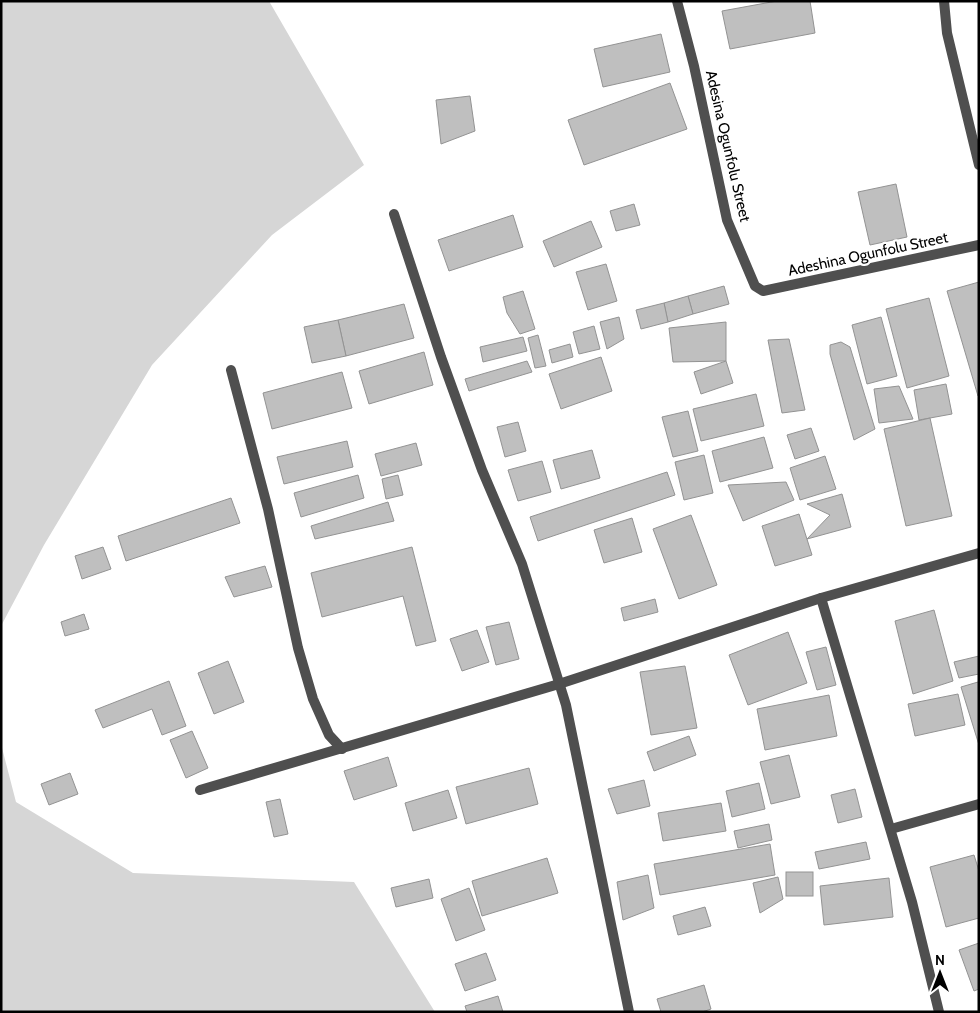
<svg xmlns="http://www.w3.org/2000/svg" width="980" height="1013" font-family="Cabin,sans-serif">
<rect width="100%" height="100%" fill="#fff"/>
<g fill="#d6d6d6">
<polygon points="1,1 269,1 364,165 272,235 152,365 44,545 1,626"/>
<polygon points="1,744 16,802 133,873 354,882 435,1012 1,1012"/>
</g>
<g fill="#bfbfbf" stroke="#939393">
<polygon points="777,1 810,1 815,33 730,49 722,11"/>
<polygon points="661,34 670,72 603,87 594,49"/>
<polygon points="670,83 687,129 584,165 568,120"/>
<polygon points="470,96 475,131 441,144 436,100"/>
<polygon points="896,184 907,237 870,245 858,192"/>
<polygon points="634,204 640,225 616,231 610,211"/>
<polygon points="513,215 523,247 449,271 438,240"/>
<polygon points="591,221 602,247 554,267 543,241"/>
<polygon points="606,264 617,301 588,310 576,272"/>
<polygon points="979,282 979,396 978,396 947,291"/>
<polygon points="724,286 729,304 693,314 688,296"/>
<polygon points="523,291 535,329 520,334 507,313 503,297"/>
<polygon points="688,296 693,314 668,322 664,303"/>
<polygon points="929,298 949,376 907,388 886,309"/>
<polygon points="664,303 668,322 641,329 636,310"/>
<polygon points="404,304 414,338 346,356 338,320"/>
<polygon points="619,317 624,339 607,349 600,322"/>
<polygon points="881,317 897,376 867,384 852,325"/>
<polygon points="338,320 346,356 312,363 304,327"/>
<polygon points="726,322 726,361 673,362 669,328"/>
<polygon points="594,326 600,349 579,354 573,332"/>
<polygon points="538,335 546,366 535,368 528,338"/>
<polygon points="523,337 527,351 483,362 480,347"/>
<polygon points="789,339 805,410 782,413 768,340"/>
<polygon points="841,342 850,347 875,429 854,440 830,354 830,345"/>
<polygon points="570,344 573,357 552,363 549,350"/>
<polygon points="424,352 433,385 369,404 359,371"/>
<polygon points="601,357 612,391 561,409 549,374"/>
<polygon points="527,361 532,372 469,391 465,379"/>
<polygon points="726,361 733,383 701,394 694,372"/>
<polygon points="342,372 352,408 272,429 263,393"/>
<polygon points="946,384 952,414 919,420 914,390"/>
<polygon points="899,386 913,419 879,423 874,389"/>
<polygon points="756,394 764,426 701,441 693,409"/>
<polygon points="688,411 698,451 673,457 662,417"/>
<polygon points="930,418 952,516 906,526 884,429"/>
<polygon points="518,422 526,451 505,457 497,427"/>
<polygon points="811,428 819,451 795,459 787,435"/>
<polygon points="764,437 773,468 720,482 712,451"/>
<polygon points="347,441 353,467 284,484 277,457"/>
<polygon points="416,443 422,465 381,476 375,454"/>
<polygon points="592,450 600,478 561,489 553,460"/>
<polygon points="704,455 713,493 684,500 675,462"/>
<polygon points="825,456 836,489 800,500 790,468"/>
<polygon points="542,461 551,492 518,501 508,470"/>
<polygon points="667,472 675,495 538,541 530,517"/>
<polygon points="358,475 364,498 301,517 294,493"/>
<polygon points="398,475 403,495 386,499 382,479"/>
<polygon points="786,482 794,500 743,521 728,485"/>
<polygon points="842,494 851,527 807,539 830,515 807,504"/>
<polygon points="231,498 240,523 126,561 118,536"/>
<polygon points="388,502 394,521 315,539 311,526"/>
<polygon points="799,514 812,555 775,566 762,526"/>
<polygon points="691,515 717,585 679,599 653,529"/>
<polygon points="632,518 642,552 604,563 594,530"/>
<polygon points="103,547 111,569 82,579 75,556"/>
<polygon points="412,547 436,641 416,646 403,596 322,617 311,573"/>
<polygon points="265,566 272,587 234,597 225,577"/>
<polygon points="655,599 658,612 624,621 621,608"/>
<polygon points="934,610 953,681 913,694 895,621"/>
<polygon points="84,614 89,629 65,636 61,622"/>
<polygon points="509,622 519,659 496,665 486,627"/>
<polygon points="477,630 489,662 462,671 450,639"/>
<polygon points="788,632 807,683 748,705 729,655"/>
<polygon points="826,647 836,685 817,690 806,652"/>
<polygon points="979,656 979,674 959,678 954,662"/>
<polygon points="228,661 244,702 214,714 198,673"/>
<polygon points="685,666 697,728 651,735 640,672"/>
<polygon points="169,681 186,726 162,735 152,709 103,728 95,710"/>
<polygon points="978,682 979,684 979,745 961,687"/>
<polygon points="958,694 965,725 915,736 908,704"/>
<polygon points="829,695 837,736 765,750 757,709"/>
<polygon points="192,731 208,768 186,778 170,740"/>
<polygon points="689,736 696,755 654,771 647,752"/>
<polygon points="789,755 800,797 771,804 760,762"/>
<polygon points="388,757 397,786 354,800 344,771"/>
<polygon points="529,768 538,804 466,824 456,787"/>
<polygon points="70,773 78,794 49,805 41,784"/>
<polygon points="644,780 650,806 617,814 608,789"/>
<polygon points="759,783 765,809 732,817 726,791"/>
<polygon points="855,789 862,817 838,823 831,795"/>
<polygon points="448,790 457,818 413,831 405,803"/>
<polygon points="280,799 288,834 274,837 266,802"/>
<polygon points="721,803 726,831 663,841 658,813"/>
<polygon points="769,824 772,840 738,848 734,831"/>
<polygon points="866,842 870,859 819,869 815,852"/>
<polygon points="770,844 775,875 660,895 654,864"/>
<polygon points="974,855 979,871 979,918 946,927 930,867"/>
<polygon points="547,858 558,893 482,916 472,881"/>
<rect x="786" y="872" width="27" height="24"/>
<polygon points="648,875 654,908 623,920 617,882"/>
<polygon points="778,877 783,899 760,913 753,883"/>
<polygon points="889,878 893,917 824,925 820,886"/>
<polygon points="429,879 433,898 396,907 391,888"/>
<polygon points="469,888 485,930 456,941 441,899"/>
<polygon points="705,907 711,926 678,935 673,916"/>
<polygon points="979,943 979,989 974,991 959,950"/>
<polygon points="486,953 496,980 465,991 455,964"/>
<polygon points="704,985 711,1009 702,1012 661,1012 657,999"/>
<polygon points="498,996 503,1012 467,1012 465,1006"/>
</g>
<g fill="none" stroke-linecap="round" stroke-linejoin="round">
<g stroke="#4f4f4f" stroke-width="10">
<polyline points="677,1 694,66 727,220 755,286 763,291 979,245"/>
<polyline points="944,1 947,33 979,165"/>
<polyline points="394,214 441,357 482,470 522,564 566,705 629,1012"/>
<polyline points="231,370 268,509 298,648 313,699 329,735 342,749"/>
<polyline points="821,598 912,902 939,1012"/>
<polyline points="200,790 559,684 821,598 979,553"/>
<polyline points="891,829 979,804"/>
</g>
</g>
<g text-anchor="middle" stroke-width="4.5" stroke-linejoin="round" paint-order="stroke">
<g font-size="15" fill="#000" stroke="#fff">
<text transform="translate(728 146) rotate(77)" y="5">Adesina Ogunfolu Street</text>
<text transform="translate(868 254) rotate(-12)" y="5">Adeshina Ogunfolu Street</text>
</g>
</g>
<rect width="980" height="1013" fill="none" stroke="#000000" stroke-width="5"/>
<g transform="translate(940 973)" stroke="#ffffff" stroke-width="4" paint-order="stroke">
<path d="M0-4L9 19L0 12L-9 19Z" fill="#000000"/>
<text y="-8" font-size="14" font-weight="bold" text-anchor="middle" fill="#000000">N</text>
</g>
</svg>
